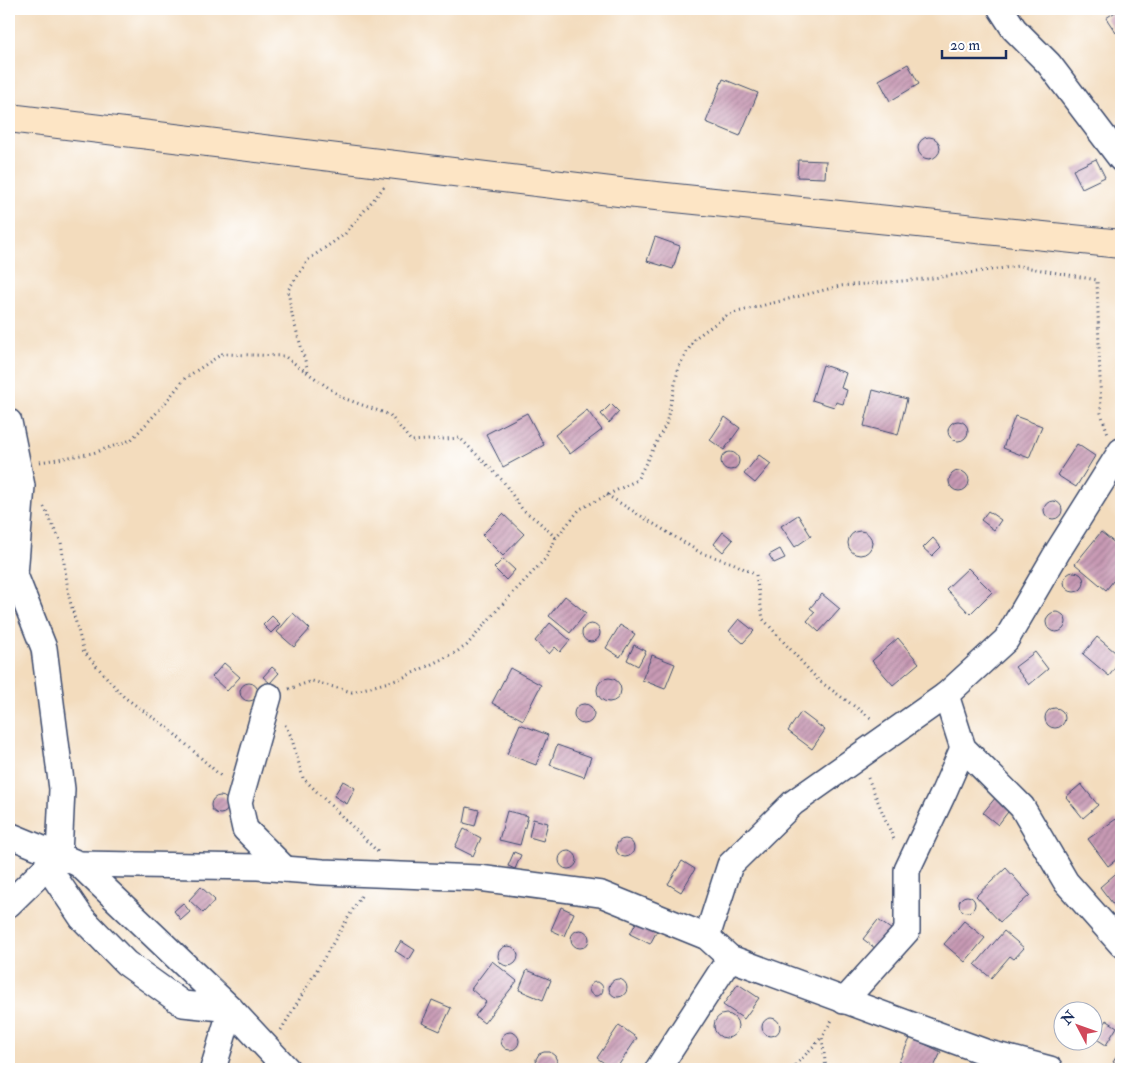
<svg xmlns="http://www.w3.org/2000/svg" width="1130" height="1078" font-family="'IM FELL Double Pica',serif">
<defs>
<pattern id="building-hatch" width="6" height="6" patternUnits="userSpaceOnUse" patternTransform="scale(1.25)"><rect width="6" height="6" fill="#c89ab4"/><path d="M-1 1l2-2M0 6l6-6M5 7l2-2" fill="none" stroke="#a27e96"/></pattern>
</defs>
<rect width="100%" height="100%" fill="#fff"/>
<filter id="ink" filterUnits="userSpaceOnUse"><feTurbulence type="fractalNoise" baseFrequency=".02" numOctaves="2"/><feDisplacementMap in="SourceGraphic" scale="10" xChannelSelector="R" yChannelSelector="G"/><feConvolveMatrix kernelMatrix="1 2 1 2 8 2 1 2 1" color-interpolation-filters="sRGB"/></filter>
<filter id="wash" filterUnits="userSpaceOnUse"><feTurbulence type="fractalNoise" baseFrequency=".0096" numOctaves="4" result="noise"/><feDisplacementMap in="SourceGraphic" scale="20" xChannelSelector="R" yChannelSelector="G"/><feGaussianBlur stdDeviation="1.12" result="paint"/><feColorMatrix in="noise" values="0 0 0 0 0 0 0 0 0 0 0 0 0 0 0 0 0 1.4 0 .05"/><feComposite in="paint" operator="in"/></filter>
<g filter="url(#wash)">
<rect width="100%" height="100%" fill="#f3dcbd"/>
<g id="blocks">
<g fill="url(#building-hatch)">
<polygon points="1120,9 1121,9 1121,29 1116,33 1106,18"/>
<polygon points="908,64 919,84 890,101 879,80"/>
<polygon points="723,79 758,93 740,136 706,122"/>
<circle cx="929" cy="148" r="11"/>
<polygon points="1096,159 1105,177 1082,188 1073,170"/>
<polygon points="798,160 826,161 825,178 797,177"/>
<polygon points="655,237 680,246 673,269 647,261"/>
<polygon points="823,365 846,373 841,388 847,390 843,404 836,402 834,407 812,400"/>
<polygon points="873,390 907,399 898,435 864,426"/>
<polygon points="611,404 619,412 609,423 601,414"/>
<polygon points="587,410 602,430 570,454 555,435"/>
<polygon points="527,413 544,445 503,467 486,434"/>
<polygon points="1015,416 1042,426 1029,458 1003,448"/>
<polygon points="725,417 740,428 724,450 710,440"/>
<circle cx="958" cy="431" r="10"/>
<polygon points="1077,444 1095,456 1076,487 1057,475"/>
<circle cx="730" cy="461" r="9"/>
<polygon points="759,455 771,464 755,483 744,474"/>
<circle cx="959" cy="481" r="10"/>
<circle cx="1053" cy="510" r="9"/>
<polygon points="988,511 1001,520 994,530 981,520"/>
<polygon points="503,514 524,534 503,556 482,535"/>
<polygon points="798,515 811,536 795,547 781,526"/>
<circle cx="860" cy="543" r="12"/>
<polygon points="723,532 733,540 723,552 714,544"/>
<polygon points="1101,532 1121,548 1121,571 1106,590 1075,564"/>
<polygon points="933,538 941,547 932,556 923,548"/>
<polygon points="780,549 785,558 774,563 769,555"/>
<polygon points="503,559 515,570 506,580 494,568"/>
<polygon points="968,568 992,592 970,614 946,589"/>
<circle cx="1074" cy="582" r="10"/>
<polygon points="822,594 840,609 819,632 807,621 815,612 810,608"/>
<polygon points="565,596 586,613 570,633 549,616"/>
<circle cx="1056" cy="622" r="10"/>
<polygon points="293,613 310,629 294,647 277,632"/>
<polygon points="272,616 280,624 271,633 263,625"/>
<polygon points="739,619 754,631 743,643 729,631"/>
<polygon points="550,623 570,640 560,652 555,647 549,654 535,641"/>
<circle cx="591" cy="633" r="9"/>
<polygon points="620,625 635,634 620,657 606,648"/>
<polygon points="1097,637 1121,657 1121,660 1109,676 1083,654"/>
<polygon points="898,638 919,663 893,685 872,661"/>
<polygon points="634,645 646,651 638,666 627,660"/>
<polygon points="1035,652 1048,669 1029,685 1015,667"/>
<polygon points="652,655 675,664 665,689 642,680"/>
<polygon points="224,663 240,677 227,691 212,677"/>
<polygon points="272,667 279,673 270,683 263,677"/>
<polygon points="510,668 541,685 523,720 492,703"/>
<circle cx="609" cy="690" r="12"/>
<circle cx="249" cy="692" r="9"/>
<circle cx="584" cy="714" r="10"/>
<circle cx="1055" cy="718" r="10"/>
<polygon points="801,712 825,730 812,749 788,731"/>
<polygon points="520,724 548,735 536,765 507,754"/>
<polygon points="557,745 591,757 584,777 550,765"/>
<polygon points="343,781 355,788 347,804 334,796"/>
<polygon points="1081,784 1098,805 1083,818 1066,797"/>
<circle cx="220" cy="805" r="9"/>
<polygon points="996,797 1011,808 998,825 983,813"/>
<polygon points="467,807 479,810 475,826 464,823"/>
<polygon points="507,811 528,816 520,845 499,840"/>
<polygon points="533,819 548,823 543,841 529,837"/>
<polygon points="1116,819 1121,826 1121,856 1108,866 1088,839"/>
<polygon points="464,829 481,838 473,856 455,847"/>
<circle cx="625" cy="848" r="9"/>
<circle cx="568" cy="860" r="9"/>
<polygon points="514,852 521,855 515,869 508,866"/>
<polygon points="682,861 695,869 681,892 668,884"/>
<polygon points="1006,868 1030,895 1000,922 976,896"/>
<polygon points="1121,869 1121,910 1119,912 1100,887"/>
<polygon points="201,887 215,900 203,913 189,900"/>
<circle cx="967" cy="904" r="8"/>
<polygon points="183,903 190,912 181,920 174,911"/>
<polygon points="561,907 574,913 564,936 551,930"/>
<polygon points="638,919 658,929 650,944 630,934"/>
<polygon points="878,920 895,932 880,952 863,939"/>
<polygon points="964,921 985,938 965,962 944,944"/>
<circle cx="580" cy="939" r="9"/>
<polygon points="1004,931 1024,948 1014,959 1010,956 991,978 975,965"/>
<polygon points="401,941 415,950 409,960 395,951"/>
<circle cx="508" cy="956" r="10"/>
<polygon points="492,961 517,981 484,1023 475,1016 486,1002 471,989"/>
<polygon points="527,970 551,980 543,1000 519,990"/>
<circle cx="618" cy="988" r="9"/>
<circle cx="596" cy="989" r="7"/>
<polygon points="738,984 759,998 744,1019 723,1005"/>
<polygon points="432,1000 451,1008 440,1031 422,1023"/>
<circle cx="726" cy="1026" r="12"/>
<circle cx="771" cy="1027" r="9"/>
<polygon points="1106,1020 1117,1027 1106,1045 1095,1038"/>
<polygon points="619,1025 637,1038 616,1069 613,1069 597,1058"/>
<circle cx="510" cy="1041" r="9"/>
<polygon points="911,1037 941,1052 933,1069 895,1069"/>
<polygon points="1121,1050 1121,1068 1113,1062"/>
<polygon points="544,1052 550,1052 555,1056 557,1061 554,1069 537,1069 536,1059 539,1054"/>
</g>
</g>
</g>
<g filter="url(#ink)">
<use href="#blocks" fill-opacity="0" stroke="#3b496c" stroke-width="1"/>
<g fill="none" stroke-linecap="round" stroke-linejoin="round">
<g stroke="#3b496c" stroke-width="28">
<g id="minor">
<polyline points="1001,9 1014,29 1049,64 1121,159"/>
<polyline points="9,422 22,486 15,575 44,648 62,789 59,855 9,904"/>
<polyline points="946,695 963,748 1022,807 1066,882 1121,944"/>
<polyline points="269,696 239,802 245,829 285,869"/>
<polyline points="9,835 79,864 231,1009 287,1069"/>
<polyline points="79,864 258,867 323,872 479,878 601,894 707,937 730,958 985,1052 1050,1069"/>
<polyline points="47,866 82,918 126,963 183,1004 231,1009 213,1069"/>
<polyline points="707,937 730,865 793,803 946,695 1006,640 1058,551 1121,451"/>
<polyline points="844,1001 907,931 907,870 943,794 963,748"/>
<polyline points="658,1069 730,958"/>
</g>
</g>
<g stroke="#3b496c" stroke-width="30">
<polyline id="secondary" points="9,118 627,193 1121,244"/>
</g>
<g stroke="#3b496c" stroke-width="3" stroke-dasharray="1 4" stroke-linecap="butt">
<polyline points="308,371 292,315 288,290 309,259 345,234 384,187"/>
<polyline points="40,462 93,453 131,440 162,407 185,378 222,354 284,356 343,398 390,415 411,441 460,438 503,481 522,509 539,522 556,538"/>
<polyline points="607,495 701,553 733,563 756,575 763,619 818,680 872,719"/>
<polyline points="44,507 61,542 69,597 84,652 124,697 168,728 222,777"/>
<polyline points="289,689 312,681 352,692 400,679 455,653 467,645 498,609 546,558 556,538 580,509 637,480 666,424 679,366 695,338 729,314 840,286 926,279 1019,266 1097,280 1101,413 1108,434"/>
<polyline points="285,725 291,736 303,778 378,852"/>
<polyline points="868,778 895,842"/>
<polyline points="281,1030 361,896"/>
<polyline points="792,1069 822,1037"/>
<polyline points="826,1069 822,1037 832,1020"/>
</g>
<use href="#minor" stroke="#fff" stroke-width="25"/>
<use href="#secondary" stroke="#fde5c5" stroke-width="28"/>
</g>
</g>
<rect width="1130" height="1078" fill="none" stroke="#fff" stroke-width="30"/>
<g transform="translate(1078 1026) rotate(311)"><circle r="24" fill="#ffffff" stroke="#a4acbf"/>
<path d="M0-4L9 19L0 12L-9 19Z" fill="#d1495b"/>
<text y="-8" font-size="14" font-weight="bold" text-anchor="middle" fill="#1b2f5e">N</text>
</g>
<path d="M942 50v8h64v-8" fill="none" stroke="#1b2f5e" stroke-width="2.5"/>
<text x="950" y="50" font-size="15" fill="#1b2f5e" stroke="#ffffff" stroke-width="4" paint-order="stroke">20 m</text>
</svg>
